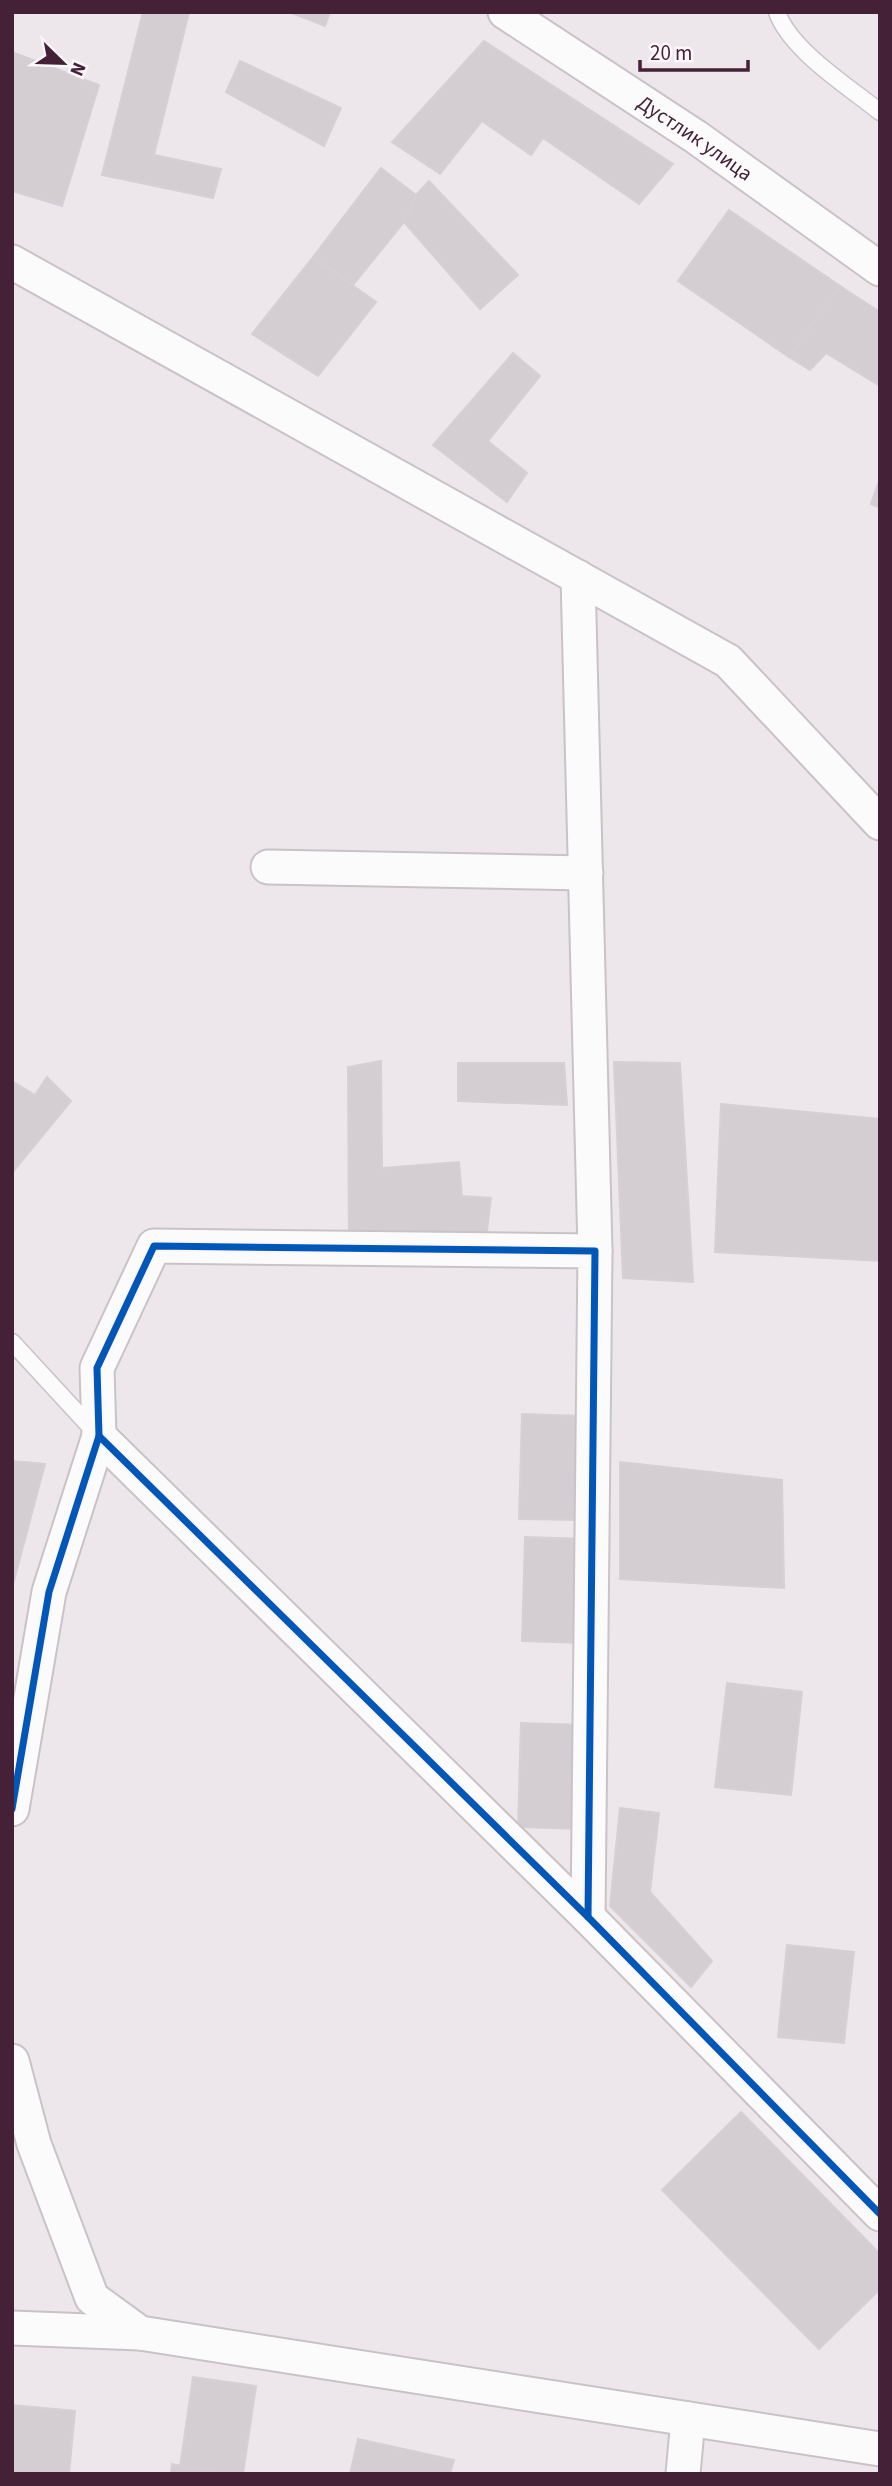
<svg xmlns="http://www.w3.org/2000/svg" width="892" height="2486" font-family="'Source Sans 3',sans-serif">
<rect width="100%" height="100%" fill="#ede7ec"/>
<g fill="#d4ced2" stroke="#d6cfd5" stroke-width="2">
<polygon points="143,12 189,12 154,155 221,169 213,198 102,175"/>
<polygon points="289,12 330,12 325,26"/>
<polygon points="484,41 673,164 639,204 543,138 531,155 482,121 440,174 392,142"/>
<polygon points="12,52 99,85 62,206 12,191"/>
<polygon points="240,61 341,108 324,146 226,92"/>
<polygon points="381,168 416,195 404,222 353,285 313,257"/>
<polygon points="429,181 518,275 480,309 404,222 416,195"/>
<polygon points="729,210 840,286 789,357 678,281"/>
<polygon points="313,257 376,302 318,376 252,334"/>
<polygon points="840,286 880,312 880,386 826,353 810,370 789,357"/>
<polygon points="513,353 540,376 488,441 527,473 507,502 433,445"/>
<polygon points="880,478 880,508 871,504"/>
<polygon points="381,1061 382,1168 459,1162 462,1196 491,1198 486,1239 349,1245 348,1067"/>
<polygon points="614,1062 680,1063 693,1282 623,1278"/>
<polygon points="458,1063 564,1063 567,1105 458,1101"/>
<polygon points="47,1077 71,1101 12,1173 12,1081 35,1095"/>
<polygon points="721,1104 880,1119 880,1261 715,1252"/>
<polygon points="522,1414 583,1416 580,1520 519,1519"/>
<polygon points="12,1461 45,1464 12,1588"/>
<polygon points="620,1462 782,1480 784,1588 620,1579"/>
<polygon points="525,1537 586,1539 582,1643 522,1641"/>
<polygon points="727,1683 802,1692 791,1795 715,1787"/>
<polygon points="521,1723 582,1725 579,1829 518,1827"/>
<polygon points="620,1808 659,1813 650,1892 712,1961 691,1987 610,1906"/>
<polygon points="787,1945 854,1952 844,2043 778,2037"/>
<polygon points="741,2112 880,2254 880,2289 819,2349 662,2190"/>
<polygon points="193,2377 256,2386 243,2474 179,2474"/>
<polygon points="12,2405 75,2411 69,2474 12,2474"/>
<polygon points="358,2439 454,2460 450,2474 350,2474"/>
<polygon points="172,2464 223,2474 171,2474"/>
</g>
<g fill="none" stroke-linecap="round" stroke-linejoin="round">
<g stroke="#c9c2c7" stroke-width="19">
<g id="service">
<path d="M777,12C790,50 849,87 880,112"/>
<polyline points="12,1342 95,1432"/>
</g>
</g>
<g stroke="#c9c2c7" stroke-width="37">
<g id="minor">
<path id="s1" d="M505,12L696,137L880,269"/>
<polyline points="12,262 728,661 880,823"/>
<polyline points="578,577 595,1251"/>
<polyline points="268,867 586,873"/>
<polyline points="99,1436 97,1368 154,1246 595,1251 588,1917"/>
<polyline points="12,1809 49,1592 99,1436 588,1917 880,2214"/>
<polyline points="12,2061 34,2144 92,2298 140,2333 880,2449"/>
<polyline points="12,2328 140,2333"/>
<polyline points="683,2474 688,2419"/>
</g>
</g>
<use href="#service" stroke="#fcfbfc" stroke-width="16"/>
<use href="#minor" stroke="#fcfbfc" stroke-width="33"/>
<g stroke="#fbf6fa" stroke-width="11">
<g id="cycleway">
<polyline points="99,1436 97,1368 154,1246 595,1251 588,1917"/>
<polyline points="12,1809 49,1592 99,1436 588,1917 880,2214"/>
</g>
</g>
<use href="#cycleway" stroke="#0057b8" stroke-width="7"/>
</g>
<g text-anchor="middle" stroke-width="5" stroke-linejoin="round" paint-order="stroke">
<g font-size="21" fill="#442136" stroke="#fbf6fa">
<text dy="7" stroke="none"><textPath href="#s1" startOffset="228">Дустлик улица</textPath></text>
</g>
</g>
<rect width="892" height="2486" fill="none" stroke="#442136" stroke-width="28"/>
<g transform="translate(63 63) rotate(113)" stroke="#fbf6fa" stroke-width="5" paint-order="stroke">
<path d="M0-5L12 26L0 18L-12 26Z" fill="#442136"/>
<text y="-10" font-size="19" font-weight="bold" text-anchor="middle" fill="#442136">N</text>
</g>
<path d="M640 60v10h108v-10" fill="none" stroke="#442136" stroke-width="3.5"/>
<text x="650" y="60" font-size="21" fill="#442136" stroke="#fbf6fa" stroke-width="5" paint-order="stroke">20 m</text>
</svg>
